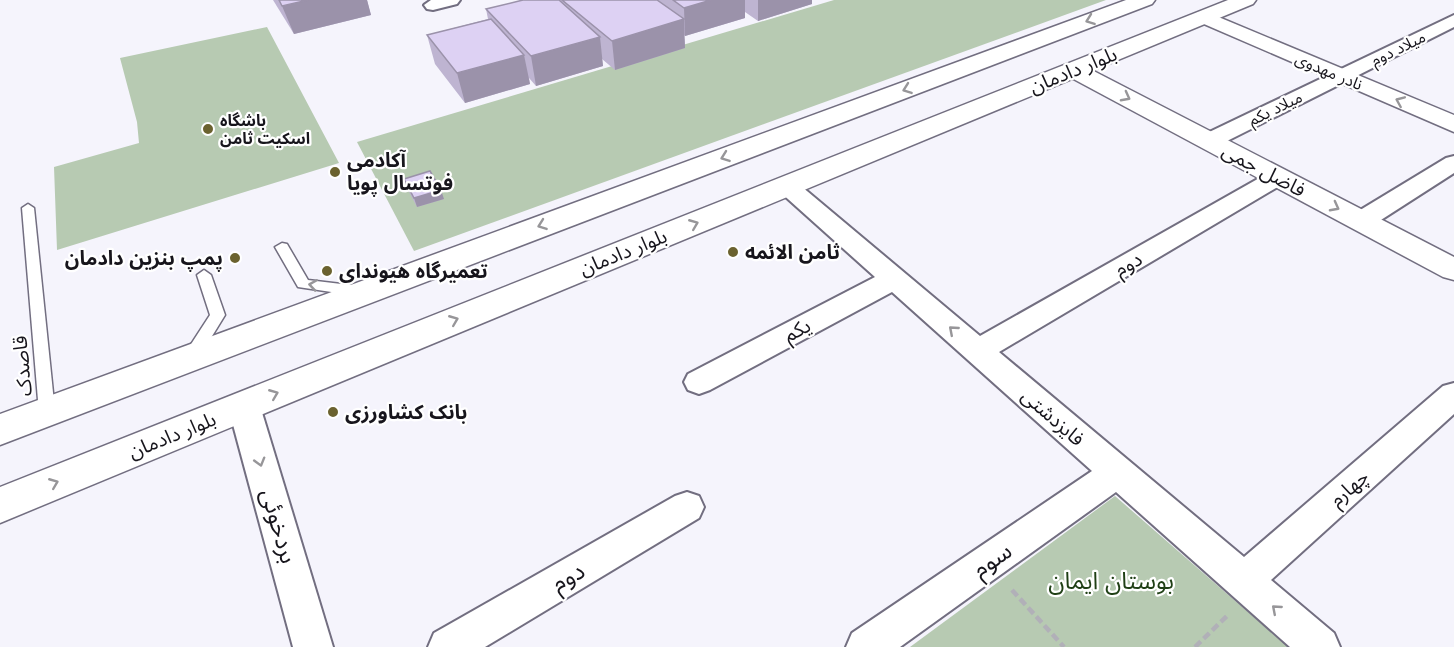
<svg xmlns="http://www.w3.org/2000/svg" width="1454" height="647" font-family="Quicksand,'Noto Sans Arabic',sans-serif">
<rect width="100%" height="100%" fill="#f5f4fc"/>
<g fill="#b7cab2">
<polygon points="834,0 1106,0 414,251 357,142"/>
<polygon points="267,27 339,163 57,250 54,167 139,143 137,122 120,58"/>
<polygon points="1115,496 1288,647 910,647"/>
</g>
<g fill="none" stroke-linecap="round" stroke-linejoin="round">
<g stroke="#726e80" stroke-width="3">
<g id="service">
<polygon points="28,204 34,208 55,412 53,417 47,419 41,417 39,412 22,208"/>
<polygon points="282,243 287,244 308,280 358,286 365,291 363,295 358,296 298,287 275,247"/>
<polygon points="204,270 211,275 225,315 198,359 186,359 184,355 210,315 197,275"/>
</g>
</g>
<g stroke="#726e80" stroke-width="4">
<g id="minor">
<polygon points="431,0 460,0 457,4 433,10 427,9 424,5"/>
<polygon points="1454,15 1454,27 1217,146 1209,148 1201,146 1198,141 1201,136"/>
<polygon points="1454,156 1454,173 1370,227 1361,229 1352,227 1349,221 1352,215 1446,158"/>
<polygon points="1278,170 1286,172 1290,177 1286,182 999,352 1244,557 1443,386 1454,383 1454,414 1271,580 1334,633 1340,647 1290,647 1116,492 900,647 846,647 852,633 1092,471 892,292 710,390 699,394 688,390 684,382 688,374 875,277 779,191 775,186 779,181 787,179 795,181 980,336 1270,172"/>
<polygon points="244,394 255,397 260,406 333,647 293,647 228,406 233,397"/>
<polygon points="687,492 699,496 704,507 699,518 485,647 428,647 434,633 675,496"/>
</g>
</g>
<g stroke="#726e80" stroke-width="3">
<g id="tertiary">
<polygon points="1204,11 1454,115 1454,132 1197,21 1194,17 1197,13"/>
<polygon points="1074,63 1082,65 1454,257 1454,280 1443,277 1066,75 1063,70 1066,65"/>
</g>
</g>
<g stroke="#726e80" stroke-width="3">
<g id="secondary">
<polygon points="1126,0 1155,0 1152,4 0,445 0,414"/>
<polygon points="1228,0 1256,0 1253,4 0,523 0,487"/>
</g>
</g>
<g stroke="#b1b0b8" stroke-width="4.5" stroke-dasharray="8 4" stroke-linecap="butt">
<polyline points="1012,590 1064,647"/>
<polyline points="1195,647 1227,616"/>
</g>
<use href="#service" fill="#fff" fill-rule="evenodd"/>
<use href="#minor" fill="#fff" fill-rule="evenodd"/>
<use href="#tertiary" fill="#fff" fill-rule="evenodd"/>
<use href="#secondary" fill="#fff" fill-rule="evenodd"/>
</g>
<g fill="#beb4d1">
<polygon points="273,0 367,0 371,15 294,34"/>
<polygon points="523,0 812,0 812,4 758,21 745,12 745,18 685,36 684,35 685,48 615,70 602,59 603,66 536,86 529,78 530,84 465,103 435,64 427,35 488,19 486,9"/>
<polygon points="404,179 444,199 417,207 407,188"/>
</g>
<g fill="#9b92aa">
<polygon points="308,0 367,0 371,15 294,34 282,6"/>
<polygon points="711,0 745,0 745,18 685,36 684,8"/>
<polygon points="758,0 812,0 812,4 758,21"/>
<polygon points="684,19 685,48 615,70 612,41"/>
<polygon points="600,37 603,66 536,86 531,56"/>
<polygon points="524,55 530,84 465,103 457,73"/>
<polygon points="441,190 444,199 417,207 414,198"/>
</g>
<g fill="#ddd1f3" stroke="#9b92aa" stroke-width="1.5">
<polygon points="279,0 308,0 282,6"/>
<polygon points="523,0 559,0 600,37 531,56 486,9"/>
<polygon points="562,0 657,0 684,19 612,41"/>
<polygon points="673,0 711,0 684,8"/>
<polygon points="491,19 524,55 457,73 427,35"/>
<polygon points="430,171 441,190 414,198 404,179"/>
</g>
<defs><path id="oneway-chevron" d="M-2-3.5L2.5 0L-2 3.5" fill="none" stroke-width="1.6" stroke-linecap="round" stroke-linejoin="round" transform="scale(1.5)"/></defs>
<g stroke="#979699">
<use href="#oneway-chevron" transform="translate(1090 20) rotate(160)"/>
<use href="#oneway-chevron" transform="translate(907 89) rotate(160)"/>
<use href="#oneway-chevron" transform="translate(1126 97) rotate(28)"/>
<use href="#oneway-chevron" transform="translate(1400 101) rotate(-157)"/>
<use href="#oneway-chevron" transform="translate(725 157) rotate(160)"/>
<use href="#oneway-chevron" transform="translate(1335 207) rotate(28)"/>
<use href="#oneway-chevron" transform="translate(694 224) rotate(-22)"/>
<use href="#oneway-chevron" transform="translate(542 225) rotate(160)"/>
<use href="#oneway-chevron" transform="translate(313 285) rotate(-171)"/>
<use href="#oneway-chevron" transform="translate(454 320) rotate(-22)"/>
<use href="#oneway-chevron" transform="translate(953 330) rotate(-139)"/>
<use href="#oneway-chevron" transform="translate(274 394) rotate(-22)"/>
<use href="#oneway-chevron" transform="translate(260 462) rotate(74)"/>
<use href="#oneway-chevron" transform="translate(54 483) rotate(-22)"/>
<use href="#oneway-chevron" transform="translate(1276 609) rotate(-139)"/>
</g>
<g fill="#6b622f" stroke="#fff" stroke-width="2">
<circle cx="208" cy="129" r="6"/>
<circle cx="335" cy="172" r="6"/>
<circle cx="733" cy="252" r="6"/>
<circle cx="235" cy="258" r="6"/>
<circle cx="327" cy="271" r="6"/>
<circle cx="333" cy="412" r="6"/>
</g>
<g text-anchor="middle" stroke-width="4.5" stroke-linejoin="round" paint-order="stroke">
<g font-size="16" fill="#17151c" stroke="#fff">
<text transform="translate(1398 48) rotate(-26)" y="6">میلاد دوم</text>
<text transform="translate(1329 71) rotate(23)" y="6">نادر مهدوی</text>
<text transform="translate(1275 108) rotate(-26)" y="6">میلاد یکم</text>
</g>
<g font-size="16" font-weight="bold" fill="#17151c" stroke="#fff" text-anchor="start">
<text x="220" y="126">باشگاه<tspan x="220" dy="18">اسکیت ثامن</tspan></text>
</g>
<g font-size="20" fill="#17151c" stroke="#fff">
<text transform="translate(1073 70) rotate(-22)" y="7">بلوار دادمان</text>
<text transform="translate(1264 170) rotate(28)" y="7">فاضل جمی</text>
<text transform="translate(623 252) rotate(-22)" y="7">بلوار دادمان</text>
<text transform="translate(1128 264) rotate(-30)" y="7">دوم</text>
<text transform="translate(797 330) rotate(-28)" y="7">یکم</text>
<text transform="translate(22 366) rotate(-95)" y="7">قاصدک</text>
<text transform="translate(1053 417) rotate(41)" y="7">فایزدشتی</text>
<text transform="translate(172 435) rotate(-22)" y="7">بلوار دادمان</text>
<text transform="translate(1349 488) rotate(-41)" y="7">چهارم</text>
</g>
<g font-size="20" font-weight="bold" fill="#17151c" stroke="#fff" text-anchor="start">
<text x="347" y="167">آکادمی<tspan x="347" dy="23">فوتسال پویا</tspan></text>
<text x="745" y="259">ثامن الائمه</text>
<text x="223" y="265" text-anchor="end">پمپ بنزین دادمان</text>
<text x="339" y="278">تعمیرگاه هیوندای</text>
<text x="345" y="419">بانک کشاورزی</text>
</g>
<g font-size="24" fill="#17151c" stroke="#fff">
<text transform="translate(279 526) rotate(74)" y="8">بردخوئی</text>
<text transform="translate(992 560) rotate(-35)" y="8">سوم</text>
<text transform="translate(568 577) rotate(-30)" y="8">دوم</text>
</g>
<g font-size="24" fill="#1f3f15" stroke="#fff">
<text x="1111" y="589">بوستان ایمان</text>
</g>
</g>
</svg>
